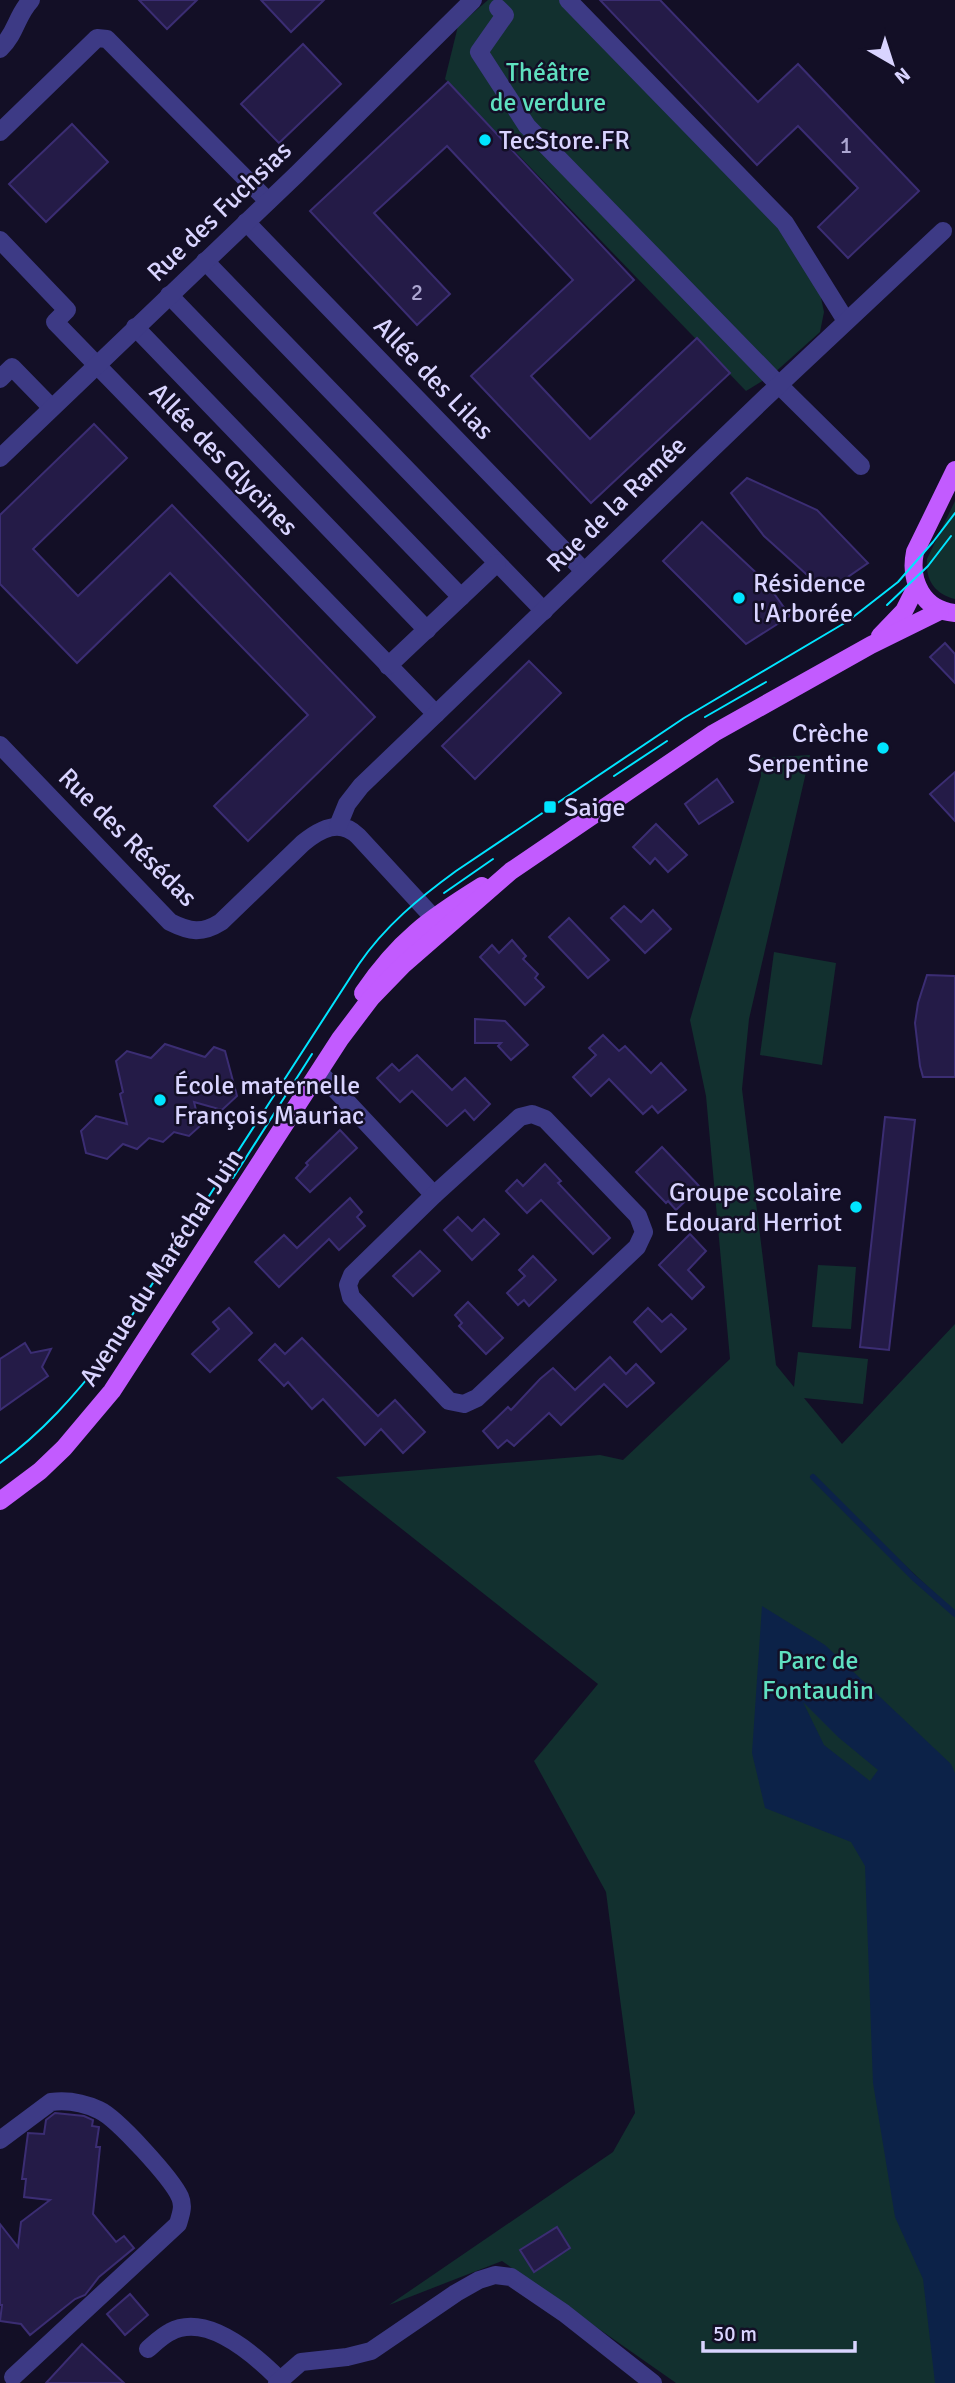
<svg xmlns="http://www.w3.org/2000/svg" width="955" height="2383" font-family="Signika,sans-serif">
<rect width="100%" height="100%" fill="#130f26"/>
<g fill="#12302f">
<polygon points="488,0 559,0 781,231 819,288 824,312 820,332 772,375 746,391 445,79 458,26"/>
<path d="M955,501V599C935,594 925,580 927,559Z"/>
<polygon points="810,755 749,1019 742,1089 776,1365 794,1387 798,1352 868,1359 863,1404 804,1398 842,1444 955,1324 955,1612 866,1529 955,1616 955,2383 676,2383 502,2261 389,2305 613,2152 635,2113 606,1892 534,1761 598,1684 336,1477 600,1455 623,1460 730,1359 706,1096 690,1020 761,776 760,758"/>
<polygon points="774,952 836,963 822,1065 760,1055"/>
<polygon points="818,1265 856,1267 851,1329 812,1327"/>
</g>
<path fill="#0c2248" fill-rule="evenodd" d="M762,1606L825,1645L951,1764L955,1773V2383H935L923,2279L895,2217L873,2083L865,1866L851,1842L765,1808L752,1753ZM803,1702L838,1737L878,1770L870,1781L824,1745Z"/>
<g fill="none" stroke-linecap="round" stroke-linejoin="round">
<polyline stroke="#0c2248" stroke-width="6" points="813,1477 914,1578 955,1614"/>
</g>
<g fill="#241b47" stroke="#3b2d73" stroke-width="2">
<polygon points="139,0 197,0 167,29"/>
<polygon points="261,0 324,0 291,32"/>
<polygon points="600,0 660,0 758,102 798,64 919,191 848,258 818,227 858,188 798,126 757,165"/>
<polygon points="303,44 341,84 279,143 241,104"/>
<polygon points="448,82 634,280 531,376 590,439 697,338 730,373 591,503 471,376 573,280 447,146 374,213 450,294 417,325 310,211"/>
<polygon points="72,124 108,162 46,222 9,184"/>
<polygon points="94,424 127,458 33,549 78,596 172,505 375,717 248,841 214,806 308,715 170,573 77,663 0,584 0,515"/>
<polygon points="747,478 817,510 868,563 826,592 764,536 731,493"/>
<polygon points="702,522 765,581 790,616 746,644 663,561"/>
<polygon points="945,643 955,654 955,683 930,657"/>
<polygon points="529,661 561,693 475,779 442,746"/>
<polygon points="955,772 955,821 930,794"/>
<polygon points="717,779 733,802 699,824 685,804"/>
<polygon points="656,824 687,855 668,872 655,858 650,864 633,847"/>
<polygon points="624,906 641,922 653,910 671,929 645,953 611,918"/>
<polygon points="569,918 609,960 588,978 549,937"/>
<polygon points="512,940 526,956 523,959 538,974 535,978 544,987 525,1005 480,957 492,945 499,953"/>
<polygon points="927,975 955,976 955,1077 923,1077 920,1066 915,1023 918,1003"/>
<polygon points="475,1019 505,1021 528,1045 511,1060 498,1046 501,1043 475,1043"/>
<polygon points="603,1035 619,1051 625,1046 651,1073 661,1063 686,1090 658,1113 652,1106 643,1114 609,1079 591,1096 573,1077 596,1055 589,1048"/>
<polygon points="165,1044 205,1057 214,1047 225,1051 237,1096 222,1110 194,1102 200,1126 189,1136 174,1132 163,1142 149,1138 137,1149 123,1144 107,1159 86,1153 81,1131 96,1116 127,1124 120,1094 123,1092 116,1061 127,1051 151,1058"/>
<polygon points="417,1055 452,1090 465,1078 490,1104 474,1120 465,1110 447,1126 412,1091 400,1102 377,1078 392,1064 399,1071"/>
<polygon points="885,1117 915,1120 889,1350 860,1347"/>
<polygon points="340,1130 357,1148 310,1192 296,1178 308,1165 306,1163"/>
<polygon points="662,1147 700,1187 676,1210 668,1201 666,1203 636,1172"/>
<polygon points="545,1164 561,1181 558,1183 610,1238 593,1254 541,1200 527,1213 506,1191 517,1180 523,1186"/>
<polygon points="350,1198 362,1212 357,1217 365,1226 339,1250 329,1239 279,1287 255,1262 284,1235 297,1248"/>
<polygon points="458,1217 472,1231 484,1219 499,1234 472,1260 444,1230"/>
<polygon points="690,1234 706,1251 688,1270 704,1287 692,1299 659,1265"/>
<polygon points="420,1251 440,1271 413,1296 393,1276"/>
<polygon points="533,1256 556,1280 529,1306 524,1300 518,1305 507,1293 525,1276 519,1270"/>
<polygon points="468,1302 503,1338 486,1354 459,1326 462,1323 455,1315"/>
<polygon points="229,1308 252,1333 210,1372 192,1354 219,1329 213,1322"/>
<polygon points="648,1308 662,1322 671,1314 686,1329 661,1352 634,1322"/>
<polygon points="302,1338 378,1416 395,1400 425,1432 403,1453 381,1429 365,1445 323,1399 312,1409 288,1382 284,1386 259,1360 275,1344 285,1354"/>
<polygon points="25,1343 31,1353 51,1349 42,1367 48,1376 0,1410 0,1359"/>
<polygon points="610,1357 626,1374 636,1364 654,1383 627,1407 604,1384 561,1425 549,1413 514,1446 507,1440 498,1448 483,1431 508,1407 511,1410 540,1379 553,1368 575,1390"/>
<polygon points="55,2113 84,2116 93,2120 92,2126 99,2127 96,2147 100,2147 93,2214 116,2242 124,2236 134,2248 99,2277 85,2295 75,2299 30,2335 21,2324 0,2321 2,2305 0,2305 0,2224 18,2247 21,2222 50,2200 24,2197 26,2179 22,2179 28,2133 44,2134 46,2120"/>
<polygon points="557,2227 570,2248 534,2272 520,2250"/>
<polygon points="130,2294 148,2315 125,2335 107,2314"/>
<polygon points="82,2344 124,2383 46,2383"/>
</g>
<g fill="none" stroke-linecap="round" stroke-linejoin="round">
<g stroke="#3d3a85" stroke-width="18">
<polyline points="568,0 785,223 846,321"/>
<polyline points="498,8 505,15 479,52 527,126 779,385 861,466"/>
<path d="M0,49C17,32 16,16 31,0"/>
<polyline points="0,132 97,38 107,39 268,201"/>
<polyline points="246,222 584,571"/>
<polyline points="0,240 67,310 55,322 436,714"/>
<polyline points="205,261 544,611"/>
<polyline points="169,295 461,597"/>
<polyline points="135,327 427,630"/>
<polyline points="0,379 12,367 51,407"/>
<polyline points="0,458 296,175 473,0"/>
<polyline points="388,666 497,563"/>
<path d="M0,745L170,922C190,932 202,934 221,922L303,843C320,829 340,818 358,836L442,927"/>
<polyline points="338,826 347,804 361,786 766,397 943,231"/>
<polyline points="319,1072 434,1195"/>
<polygon points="532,1114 545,1119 638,1216 644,1232 637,1247 477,1398 464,1404 449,1401 351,1297 348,1285 352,1275 434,1195 520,1117"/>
<path d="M0,2140L51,2102C66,2100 84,2103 99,2110C117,2118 172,2179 180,2197C184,2206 181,2214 178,2224L13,2377"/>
<path d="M148,2349C155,2343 162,2336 170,2332C207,2312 255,2355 280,2380"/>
<polyline points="277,2383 301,2362 347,2357 371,2351 456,2293 479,2280 495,2275 511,2277 564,2313 653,2383"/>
</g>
<g stroke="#c25bff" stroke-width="18">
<path d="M955,470L915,552C909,581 923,610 955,613"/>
<polyline points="880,636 904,611 917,585"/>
<path d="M363,993C399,940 429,919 482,886"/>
<polyline points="0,1501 40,1471 64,1448 112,1391 340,1039 371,998 403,965 511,871 714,733 871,645 940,611"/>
</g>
<g stroke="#00e5ff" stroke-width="2">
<polyline points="887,605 928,566 951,536"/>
<polyline points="705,717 766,682"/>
<polyline points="614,776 667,741"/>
<polyline points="444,893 493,859"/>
<polyline points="233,1178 312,1054"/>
<path d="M0,1463C42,1433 76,1394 107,1354L359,964C385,926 419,898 456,871L684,718L848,621L898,582L933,542L955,513"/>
</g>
</g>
<g fill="#00e5ff" stroke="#130f26" stroke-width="2.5">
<circle cx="485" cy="140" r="7"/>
<circle cx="739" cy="598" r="7"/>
<circle cx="883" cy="748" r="7"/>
<rect x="543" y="800" width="14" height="14" rx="3.5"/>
<circle cx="160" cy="1100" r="7"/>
<circle cx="856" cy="1207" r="7"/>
</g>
<g text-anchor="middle" stroke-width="5" stroke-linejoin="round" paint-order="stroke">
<g font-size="23" fill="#aca6d1">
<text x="846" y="153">1</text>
<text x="417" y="300">2</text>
</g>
<g font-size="26" fill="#5fe0c0" stroke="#130f26">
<text x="548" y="81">Théâtre<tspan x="548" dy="30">de verdure</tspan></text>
<text x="818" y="1669">Parc de<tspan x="818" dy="30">Fontaudin</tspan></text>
</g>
<g font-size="26" fill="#d9d4ff" stroke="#130f26" text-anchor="start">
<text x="499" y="149">TecStore.FR</text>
<text x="753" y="592">Résidence<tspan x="753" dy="30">l'Arborée</tspan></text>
<text x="869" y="742" text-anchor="end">Crèche<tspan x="869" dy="30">Serpentine</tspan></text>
<text x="564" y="816">Saige</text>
<text x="174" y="1094">École maternelle<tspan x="174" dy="30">François Mauriac</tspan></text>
<text x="842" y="1201" text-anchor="end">Groupe scolaire<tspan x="842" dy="30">Edouard Herriot</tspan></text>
</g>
<g font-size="26" fill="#d9d4ff" stroke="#130f26">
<text transform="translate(219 211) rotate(-44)" y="9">Rue des Fuchsias</text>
<text transform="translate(434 378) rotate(46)" y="9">Allée des Lilas</text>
<text transform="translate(224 459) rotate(46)" y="9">Allée des Glycines</text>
<text transform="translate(616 504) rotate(-44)" y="9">Rue de la Ramée</text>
<text transform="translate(128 837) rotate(45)" y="9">Rue des Résédas</text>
<text transform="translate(161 1267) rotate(-57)" y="9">Avenue du Maréchal Juin</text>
</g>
</g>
<g transform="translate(892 63) rotate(141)" stroke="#130f26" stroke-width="5" paint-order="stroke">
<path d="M0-5L12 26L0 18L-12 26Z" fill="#d9d4ff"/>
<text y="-10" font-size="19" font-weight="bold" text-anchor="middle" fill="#d9d4ff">N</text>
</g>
<path d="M703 2341v10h152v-10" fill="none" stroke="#d9d4ff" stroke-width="3.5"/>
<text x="713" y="2341" font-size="21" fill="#d9d4ff" stroke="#130f26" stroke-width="5" paint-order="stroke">50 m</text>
</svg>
